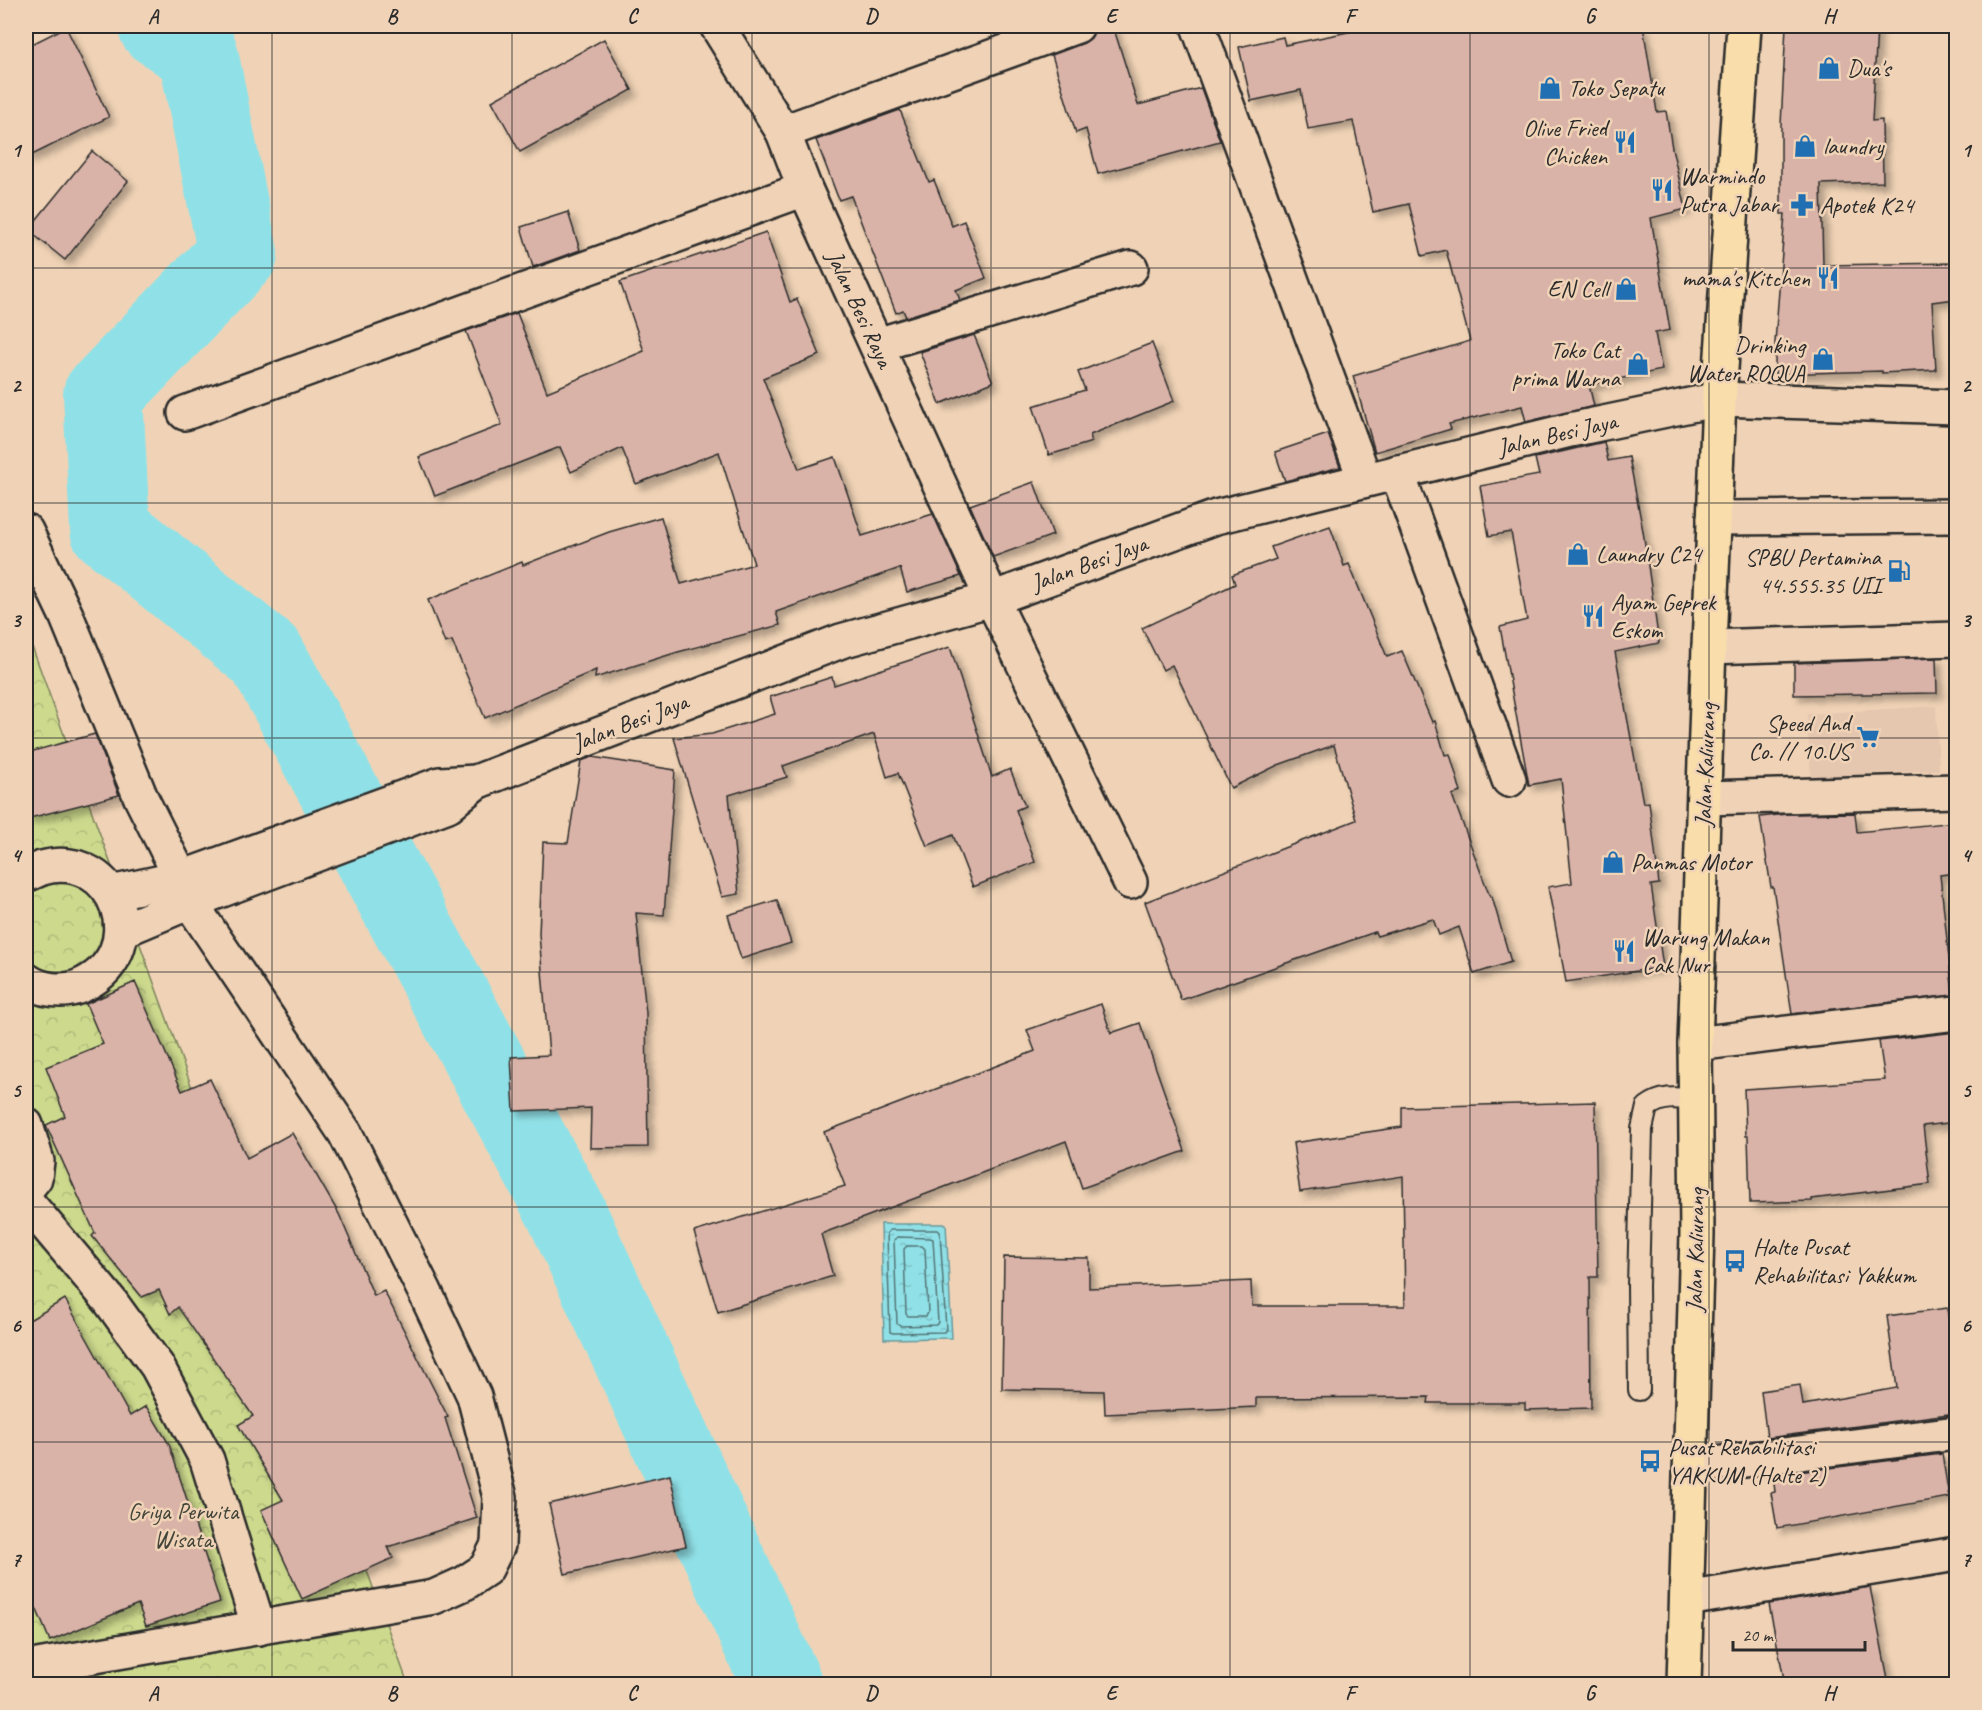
<svg xmlns="http://www.w3.org/2000/svg" width="1982" height="1710" font-family="Caveat,sans-serif">
<defs>
<pattern id="park-crowns" width="20" height="18" patternUnits="userSpaceOnUse" patternTransform="scale(1.5)"><rect width="20" height="18" fill="#cdda8d"/><path d="M2 6a3 3 0 1 1 6 0M12 15a3 3 0 1 1 6 0" fill="none" stroke="#b0bb7a"/></pattern>
<pattern id="water-ripples" width="26" height="14" patternUnits="userSpaceOnUse" patternTransform="scale(1.5)"><rect width="26" height="14" fill="#90e1e7"/><path d="M2 4q2-2 4 0t4 0M15 11q2-2 4 0t4 0" fill="none" stroke="#7cc1c6"/></pattern>
<filter id="shadow"><feDropShadow dx="5.5" dy="5.5" stdDeviation="3" flood-color="#0004"/></filter>
</defs>
<rect width="100%" height="100%" fill="#f0d3b6"/>
<filter id="ink" filterUnits="userSpaceOnUse"><feTurbulence type="fractalNoise" baseFrequency=".0167" numOctaves="2"/><feDisplacementMap in="SourceGraphic" scale="12" xChannelSelector="R" yChannelSelector="G"/><feConvolveMatrix kernelMatrix="1 2 1 2 8 2 1 2 1" color-interpolation-filters="sRGB"/></filter>
<g filter="url(#ink)">
<polygon fill="#e5c6af" points="1936,706 1939,770 1811,777 1807,714"/>
<polygon fill="url(#park-crowns)" stroke="#7c825c" stroke-width="1.5" points="26,630 408,1684 26,1684"/>
<polygon fill="url(#water-ripples)" stroke="#68989c" stroke-width="1.5" points="881,1224 946,1224 952,1338 884,1339"/>
<g fill="none" stroke-linecap="round" stroke-linejoin="round">
<g stroke="#537476" stroke-width="1.5">
<polygon points="890,1230 938,1230 940,1232 946,1329 944,1332 893,1333 890,1332 887,1233"/>
<polygon points="897,1237 930,1238 933,1239 938,1322 936,1325 900,1326 897,1324 894,1240"/>
<polygon points="907,1246 922,1246 925,1249 928,1313 926,1316 908,1316 906,1314 904,1249"/>
</g>
<polyline stroke="#90e1e7" stroke-width="80" points="158,26 198,53 238,254 103,395 110,529 266,656 565,1210 782,1684"/>
</g>
<g fill="#dab3a8" stroke="#2b2b2b" stroke-width="1.5" filter="url(#shadow)">
<polygon points="1113,26 1138,105 1201,88 1220,141 1098,174 1086,129 1076,133 1052,55 1084,43 1091,38 1095,30"/>
<polygon points="1377,26 1643,26 1657,112 1666,111 1672,148 1686,209 1651,218 1670,330 1655,333 1662,370 1589,385 1594,406 1526,422 1522,406 1449,424 1451,429 1375,452 1353,376 1470,341 1446,250 1422,256 1409,204 1373,212 1353,121 1308,129 1301,90 1251,101 1239,47 1283,37 1285,45"/>
<polygon points="1786,26 1877,27 1872,121 1882,120 1883,182 1821,184 1823,265 1956,263 1956,299 1932,302 1936,370 1882,373 1882,371 1775,374 1775,342 1785,214 1781,214 1781,125"/>
<polygon points="66,27 109,117 26,158 26,47"/>
<polygon points="604,39 632,90 520,152 492,101"/>
<polygon points="900,110 929,182 934,180 952,226 964,221 986,278 956,290 960,300 906,317 903,310 896,313 851,196 839,200 816,140"/>
<polygon points="92,151 128,181 65,260 28,230"/>
<polygon points="568,212 580,250 533,267 521,227"/>
<polygon points="766,232 790,302 797,299 820,355 763,378 799,469 835,457 862,536 933,514 961,576 907,592 900,568 776,612 780,625 678,652 595,678 596,670 485,718 452,641 445,643 428,600 522,562 523,565 609,532 661,517 681,584 754,564 719,452 636,484 622,448 571,472 560,447 435,496 419,457 502,425 466,331 517,313 547,392 644,351 620,282"/>
<polygon points="974,335 993,382 940,404 920,352"/>
<polygon points="1152,343 1174,401 1090,435 1092,442 1049,455 1033,406 1085,390 1078,372"/>
<polygon points="1328,434 1340,467 1285,481 1275,452"/>
<polygon points="1604,442 1608,461 1629,457 1643,531 1659,643 1615,652 1643,803 1649,802 1659,884 1651,885 1663,967 1566,982 1548,887 1572,883 1561,779 1529,785 1500,627 1527,620 1511,532 1489,536 1480,486 1539,475 1535,458"/>
<polygon points="1034,482 1053,535 993,557 970,505"/>
<polygon points="1330,526 1344,566 1349,564 1387,657 1402,651 1432,722 1435,721 1445,755 1450,754 1461,792 1452,795 1490,897 1492,897 1511,962 1474,974 1459,927 1439,935 1433,919 1377,936 1375,932 1181,1000 1145,902 1356,820 1334,745 1278,765 1231,788 1172,665 1163,670 1142,628 1235,584 1232,575 1276,559 1271,547"/>
<polygon points="950,647 992,777 1010,769 1025,806 1016,810 1035,862 973,887 953,835 927,846 898,773 887,777 874,734 783,766 787,777 729,795 739,894 722,897 674,738 712,734 775,714 770,697 832,677 834,685"/>
<polygon points="1936,658 1937,693 1794,695 1794,663"/>
<polygon points="95,734 119,795 26,819 26,753"/>
<polygon points="592,757 675,770 664,915 636,913 646,1013 648,1147 590,1148 591,1108 514,1111 511,1057 549,1055 539,934 543,842 568,843 581,761"/>
<polygon points="1855,813 1857,832 1956,822 1956,873 1940,875 1953,995 1792,1014 1773,887 1771,887 1760,817 1787,814"/>
<polygon points="777,900 791,943 741,959 728,915"/>
<polygon points="135,982 182,1091 210,1079 247,1158 292,1133 339,1214 374,1296 384,1291 448,1417 445,1418 477,1518 388,1547 393,1558 302,1599 261,1510 283,1500 238,1425 253,1416 178,1307 170,1314 159,1290 142,1297 92,1236 95,1233 46,1125 65,1116 46,1067 103,1044 86,1004"/>
<polygon points="1101,1004 1111,1033 1140,1023 1185,1151 1082,1188 1066,1141 821,1234 833,1276 718,1312 694,1232 845,1186 824,1132 1035,1051 1027,1030"/>
<polygon points="1956,1032 1956,1122 1923,1126 1930,1184 1812,1199 1812,1201 1750,1203 1748,1136 1746,1136 1744,1089 1885,1080 1879,1041"/>
<polygon points="1595,1102 1598,1277 1590,1277 1591,1408 1525,1410 1525,1403 1428,1403 1429,1397 1256,1398 1256,1407 1105,1414 1104,1391 1002,1389 1004,1257 1089,1258 1089,1288 1251,1281 1252,1306 1405,1306 1403,1176 1300,1192 1293,1143 1402,1127 1402,1107"/>
<polygon points="65,1299 130,1416 146,1406 169,1444 220,1602 146,1626 138,1604 50,1641 26,1584 26,1322"/>
<polygon points="1947,1308 1956,1373 1956,1413 1767,1438 1761,1391 1800,1385 1803,1405 1897,1388 1887,1316"/>
<polygon points="1942,1454 1949,1497 1777,1528 1771,1493 1775,1492 1773,1475"/>
<polygon points="670,1475 686,1546 565,1574 549,1504"/>
<polygon points="1870,1587 1889,1684 1785,1684 1769,1604"/>
</g>
<g fill="none" stroke-linecap="round" stroke-linejoin="round">
<g stroke="#2b2b2b" stroke-width="24">
<path id="service" d="M1639,1390L1638,1286L1642,1129L1647,1107C1663,1095 1677,1098 1696,1100"/>
</g>
<g stroke="#2b2b2b" stroke-width="38">
<g id="minor">
<polyline points="717,26 783,132 805,189 992,599 1130,882"/>
<polyline points="1198,26 1365,480"/>
<polyline points="783,132 1077,26"/>
<polyline points="877,345 1131,268"/>
<polyline points="185,413 805,189"/>
<polyline points="1397,472 1509,780"/>
<polyline points="1714,518 1956,516"/>
<polyline points="26,531 66,615 141,798 181,878 190,902 345,1133 425,1292 474,1396 500,1497 498,1545 486,1569 465,1583 434,1597 26,1668"/>
<polyline points="1709,647 1956,639"/>
<polyline points="1704,798 1956,791"/>
<path d="M26,875C31,873 37,870 42,868C117,847 156,955 78,987C62,993 40,990 26,980"/>
<polyline points="111,893 181,878 440,784 476,782 841,641 992,599 1216,517 1570,430 1719,399 1956,407"/>
<polyline points="121,931 190,902 448,805 476,782"/>
<polyline points="1695,1044 1956,1013"/>
<polyline points="26,1125 37,1161 35,1178 26,1189"/>
<polyline points="26,1201 110,1301 157,1366 207,1460 259,1628"/>
<polyline points="1691,1467 1956,1433"/>
<polyline points="1687,1599 1956,1554"/>
</g>
</g>
<g stroke="#2b2b2b" stroke-width="38">
<polyline id="primary" points="1684,1684 1697,1234 1695,1044 1709,647 1719,399 1744,26"/>
</g>
<use href="#service" stroke="#f0d3b6" stroke-width="20"/>
<use href="#minor" stroke="#f0d3b6" stroke-width="33"/>
<use href="#primary" stroke="#f9deab" stroke-width="33"/>
</g>
</g>
<path fill="none" stroke="#2b2b2b" stroke-width="1.5" stroke-opacity="0.55" d="M272,26V1684M512,26V1684M752,26V1684M991,26V1684M1230,26V1684M1470,26V1684M1709,26V1684M26,268H1956M26,503H1956M26,738H1956M26,972H1956M26,1207H1956M26,1442H1956"/>
<defs>
<g id="shop-bare" transform="scale(1.8)"><path d="M-5-2.5h2.3a2.7 3.5 0 0 1 5.4 0H5L5.5 6h-11ZM-1.5-2.5h3a1.5 2.3 0 0 0-3 0Z" fill="#1f6fb2" stroke="#f0d3b6" stroke-width="2.5" paint-order="stroke"/></g>
<g id="restaurant-bare" transform="scale(1.8)"><path d="M-5-6h1v4h1v-4h1v4h1v-4h1v5L-1.5 .5V6h-2V.5L-5-1ZM5-6V6H3V1.5H1.5Q1.5-4 5-6Z" fill="#1f6fb2" stroke="#f0d3b6" stroke-width="2.5" paint-order="stroke"/></g>
<g id="pharmacy-bare" transform="scale(1.8)"><path d="M-2-6h4v4h4v4h-4v4h-4v-4h-4v-4h4Z" fill="#1f6fb2" stroke="#f0d3b6" stroke-width="2.5" paint-order="stroke"/></g>
<g id="fuel-bare" transform="scale(1.8)"><path d="M-5.5-6h7V0h2V4h1.3V-2.5L3-4.5l.8-.8L6-3V5H2.5V1h-1V6h-7ZM-4.2-4.7v3.2H.2V-4.7Z" fill="#1f6fb2" stroke="#f0d3b6" stroke-width="2.5" paint-order="stroke"/></g>
<g id="supermarket-bare" transform="scale(1.8)"><path d="M-6-5.5h2.5l.6 2H6L4.5 2H-2.5L-4.4-4H-6ZM-1.5 3.2a1.3 1.3 0 1 0 .1 0ZM3 3.2a1.3 1.3 0 1 0 .1 0Z" fill="#1f6fb2" stroke="#f0d3b6" stroke-width="2.5" paint-order="stroke"/></g>
<g id="bus-bare" transform="scale(1.8)"><path d="M-5-6H5V4H4V6H2V4H-2V6H-4V4H-5ZM-3.5-4V0h7V-4ZM-3.5 1.2v1.5H-2V1.2ZM2 1.2v1.5H3.5V1.2Z" fill="#1f6fb2" stroke="#f0d3b6" stroke-width="2.5" paint-order="stroke"/></g>
</defs>
<g fill-rule="evenodd">
<use href="#shop-bare" x="1829" y="68"/>
<use href="#shop-bare" x="1550" y="88"/>
<use href="#restaurant-bare" x="1625" y="142"/>
<use href="#shop-bare" x="1805" y="146"/>
<use href="#restaurant-bare" x="1662" y="190"/>
<use href="#pharmacy-bare" x="1802" y="205"/>
<use href="#restaurant-bare" x="1828" y="278"/>
<use href="#shop-bare" x="1626" y="289"/>
<use href="#shop-bare" x="1823" y="359"/>
<use href="#shop-bare" x="1638" y="364"/>
<use href="#shop-bare" x="1578" y="554"/>
<use href="#fuel-bare" x="1899" y="571"/>
<use href="#restaurant-bare" x="1593" y="616"/>
<use href="#supermarket-bare" x="1868" y="737"/>
<use href="#shop-bare" x="1613" y="862"/>
<use href="#restaurant-bare" x="1624" y="951"/>
<use href="#bus-bare" x="1735" y="1261"/>
<use href="#bus-bare" x="1650" y="1461"/>
</g>
<g text-anchor="middle" stroke-width="5" stroke-linejoin="round" paint-order="stroke">
<g font-size="24" fill="#2b2b2b" stroke="#f0d3b6" text-anchor="start">
<text x="1847" y="76">Dua's</text>
<text x="1568" y="96">Toko Sepatu</text>
<text x="1607" y="136" text-anchor="end">Olive Fried<tspan x="1607" dy="28">Chicken</tspan></text>
<text x="1823" y="154">laundry</text>
<text x="1680" y="184">Warmindo<tspan x="1680" dy="28">Putra Jabar</tspan></text>
<text x="1820" y="213">Apotek K24</text>
<text x="1810" y="286" text-anchor="end">mama's Kitchen</text>
<text x="1608" y="297" text-anchor="end">EN Cell</text>
<text x="1805" y="353" text-anchor="end">Drinking<tspan x="1805" dy="28">Water ROQUA</tspan></text>
<text x="1620" y="358" text-anchor="end">Toko Cat<tspan x="1620" dy="28">prima Warna</tspan></text>
<text x="1596" y="562">Laundry C24</text>
<text x="1881" y="565" text-anchor="end">SPBU Pertamina<tspan x="1881" dy="28">44.555.35 UII</tspan></text>
<text x="1611" y="610">Ayam Geprek<tspan x="1611" dy="28">Eskom</tspan></text>
<text x="1850" y="731" text-anchor="end">Speed And<tspan x="1850" dy="28">Co. // 10.US</tspan></text>
<text x="1631" y="870">Panmas Motor</text>
<text x="1642" y="945">Warung Makan<tspan x="1642" dy="28">Cak Nur</tspan></text>
<text x="1753" y="1255">Halte Pusat<tspan x="1753" dy="28">Rehabilitasi Yakkum</tspan></text>
<text x="1668" y="1455">Pusat Rehabilitasi<tspan x="1668" dy="28">YAKKUM (Halte 2)</tspan></text>
</g>
<g font-size="24" fill="#2b2b2b" stroke="#f0d3b6">
<text transform="translate(860 309) rotate(65)" y="8">Jalan Besi Raya</text>
<text transform="translate(1557 434) rotate(-13)" y="8">Jalan Besi Jaya</text>
<text transform="translate(1089 563) rotate(-20)" y="8">Jalan Besi Jaya</text>
<text transform="translate(630 722) rotate(-21)" y="8">Jalan Besi Jaya</text>
<text transform="translate(1705 765) rotate(-88)" y="8">Jalan Kaliurang</text>
<text transform="translate(1695 1250) rotate(-89)" y="8">Jalan Kaliurang</text>
</g>
<g font-size="24" fill="#43453a" stroke="#f0d3b6">
<text x="183" y="1519">Griya Perwita<tspan x="183" dy="28">Wisata</tspan></text>
</g>
</g>
<rect width="1982" height="1710" fill="none" stroke="#f0d3b6" stroke-width="66"/>
<path d="M1733 1641v9h132v-9" fill="none" stroke="#2b2b2b" stroke-width="3"/>
<text x="1742" y="1641" font-size="18" fill="#2b2b2b" stroke="#f0d3b6" stroke-width="4.5" paint-order="stroke">20 m</text>
<rect x="33" y="33" width="1916" height="1644" fill="none" stroke="#2b2b2b" stroke-width="2"/>
<g font-size="20" text-anchor="middle" font-weight="bold" fill="#2b2b2b">
<text x="153" y="23">A</text>
<text x="392" y="23">B</text>
<text x="632" y="23">C</text>
<text x="871" y="23">D</text>
<text x="1111" y="23">E</text>
<text x="1350" y="23">F</text>
<text x="1590" y="23">G</text>
<text x="1829" y="23">H</text>
<text x="16" y="157">1</text>
<text x="1966" y="157">1</text>
<text x="16" y="392">2</text>
<text x="1966" y="392">2</text>
<text x="16" y="627">3</text>
<text x="1966" y="627">3</text>
<text x="16" y="862">4</text>
<text x="1966" y="862">4</text>
<text x="16" y="1097">5</text>
<text x="1966" y="1097">5</text>
<text x="16" y="1332">6</text>
<text x="1966" y="1332">6</text>
<text x="16" y="1566">7</text>
<text x="1966" y="1566">7</text>
<text x="153" y="1700">A</text>
<text x="392" y="1700">B</text>
<text x="632" y="1700">C</text>
<text x="871" y="1700">D</text>
<text x="1111" y="1700">E</text>
<text x="1350" y="1700">F</text>
<text x="1590" y="1700">G</text>
<text x="1829" y="1700">H</text>
</g>
</svg>
